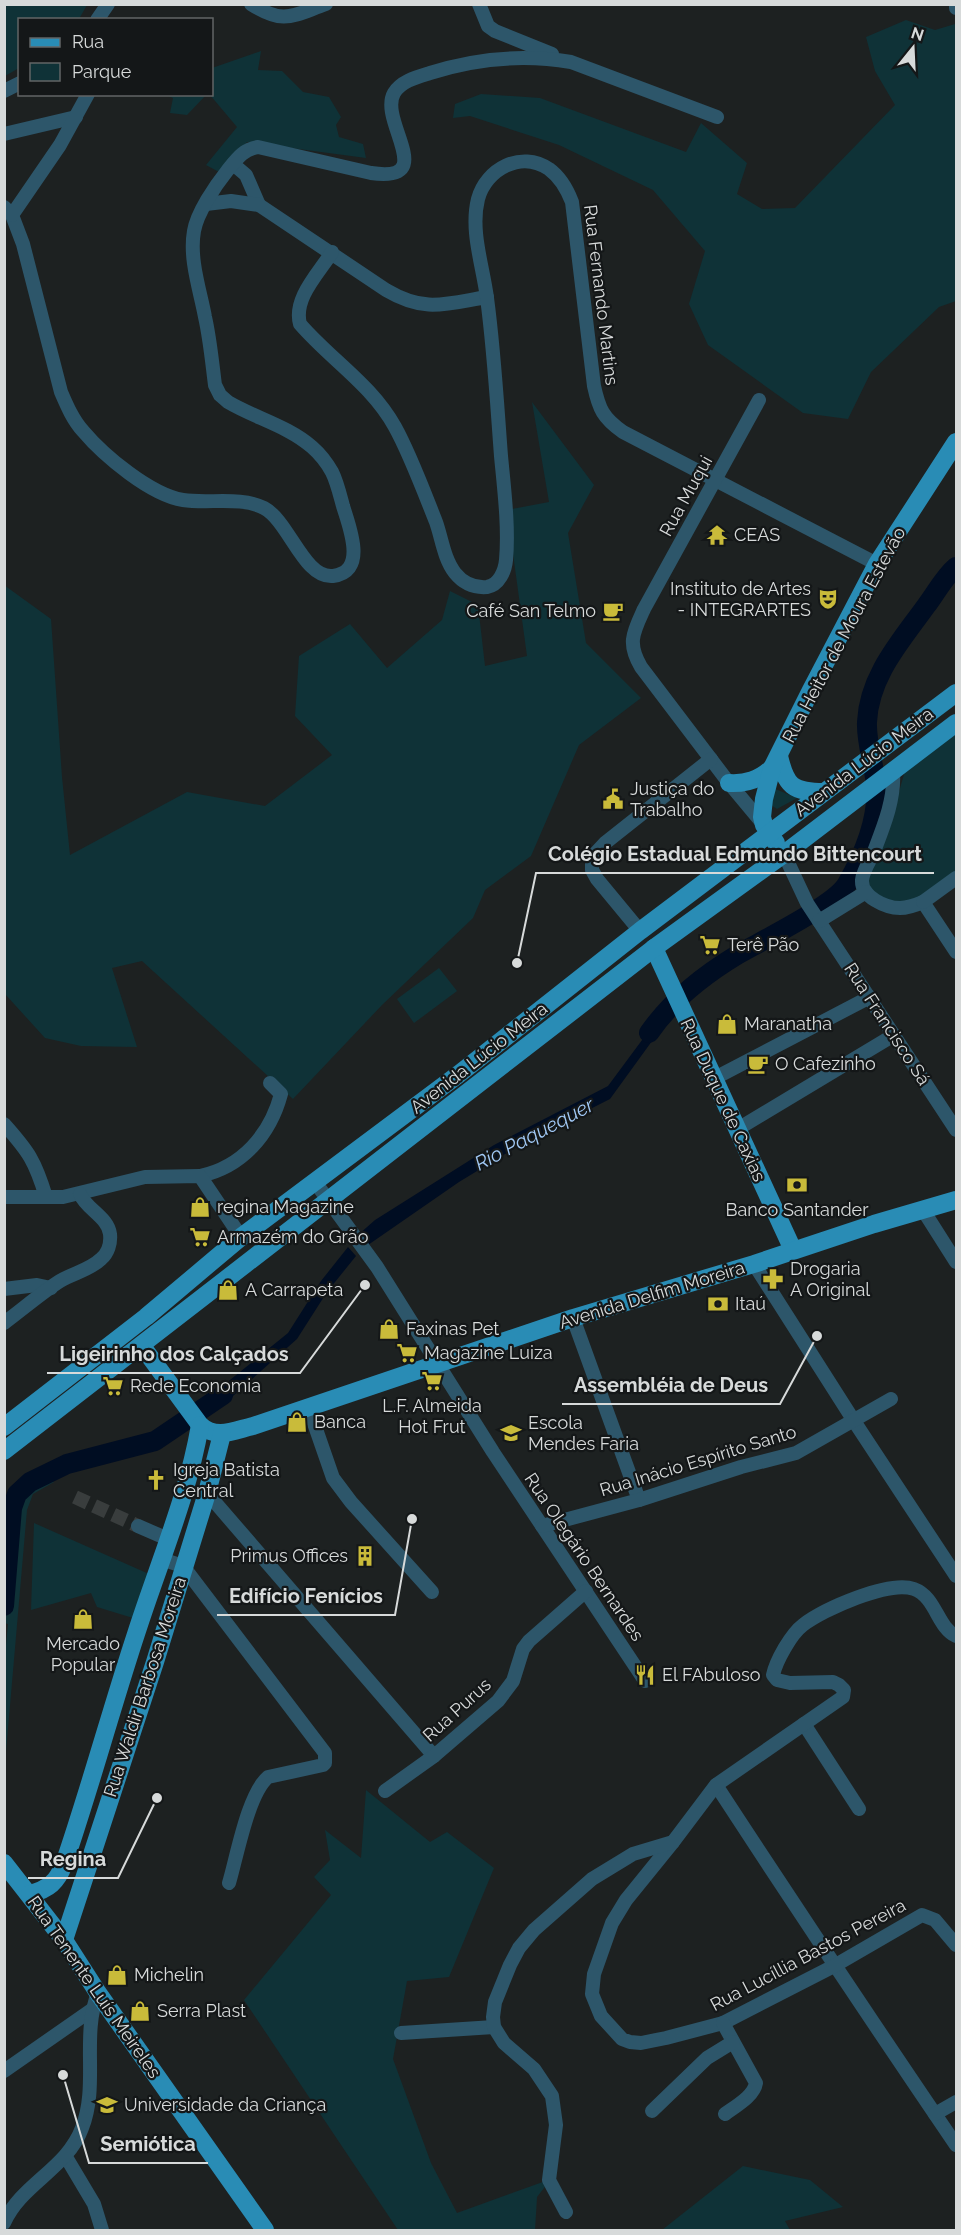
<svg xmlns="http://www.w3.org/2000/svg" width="961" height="2235" font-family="Raleway,sans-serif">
<rect width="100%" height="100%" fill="#1d2121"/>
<g fill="#0f3237">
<polygon points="5,4 87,4 87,5 79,19 20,20 19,68 5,76"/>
<polygon points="956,19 956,301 939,307 871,372 848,419 803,413 708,345 689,304 705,251 653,190 559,145 470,116 453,118 455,104 481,94 540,98 686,152 701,123 747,163 737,194 762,209 795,208 895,105 875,71 866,37 906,20 935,30 955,24"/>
<polygon points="261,51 258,70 282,71 303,92 329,97 341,117 336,125 339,137 363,144 366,158 247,142 219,172 206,165 237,127 210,95 212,94 212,68"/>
<polygon points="166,95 206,95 187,115 170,113 173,98"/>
<polygon points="532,402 594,485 568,533 586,643 641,698 579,745 531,856 485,890 473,918 382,1005 293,1099 142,961 112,968 137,1047 81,1046 45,1038 5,994 4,585 51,619 62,777 70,855 187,792 265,806 332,755 295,716 299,656 350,624 387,668 442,620 450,591 478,605 485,666 527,656 507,510 549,502"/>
<polygon points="956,729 956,872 921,900 892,905 868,889 868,870 894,809 905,771"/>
<polygon points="773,788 797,798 777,809 771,805"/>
<polygon points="439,968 457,991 414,1023 397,999"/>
<polygon points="47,1480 54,1482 33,1494 27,1510 5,1763 4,1666 8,1624 4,1623 5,1503 33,1483"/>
<polygon points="34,1523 149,1574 133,1618 97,1607 91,1593 31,1610"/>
<polygon points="366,1790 430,1842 447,1832 494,1868 449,1977 407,1981 393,2059 431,2163 457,2213 551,2179 537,2197 535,2230 398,2230 244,2000 331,1895 314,1877 330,1860 325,1830 361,1858"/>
<polygon points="743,2166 810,2180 843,2207 785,2221 790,2230 662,2230"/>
</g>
<g fill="#000d22">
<polygon points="665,1009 668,1019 610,1099 525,1142 459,1182 368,1245 358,1235 375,1220 494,1145 608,1086"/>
<polygon points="348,1247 356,1256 327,1292 297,1339 224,1404 208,1415 199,1405 288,1333 321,1281"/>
</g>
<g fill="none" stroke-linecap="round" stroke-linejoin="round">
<g stroke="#000d22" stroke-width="20">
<path d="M649,1033C671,1001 704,975 737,955C761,941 835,905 847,884C864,854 879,819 876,785C874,764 866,742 867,722C869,676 901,641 926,606C936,593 944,577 956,567"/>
<polyline points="4,1606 12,1508 17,1494 30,1482 67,1464 155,1441 223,1395"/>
</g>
<polyline stroke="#393d3d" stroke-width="14" stroke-dasharray="14 7" stroke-linecap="butt" points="75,1497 138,1526"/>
<g stroke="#2d566a" stroke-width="14">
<path d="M251,4C284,25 292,16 326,4"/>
<polyline points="479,4 488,26 495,31 552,54"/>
<polyline points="956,5 956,8"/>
<polyline points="97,20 108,4"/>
<polyline points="4,91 20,83"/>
<polyline points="4,134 76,117"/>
<polyline points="233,164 246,175 259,205"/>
<path d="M206,204L231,201L259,205L386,290C425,313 445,304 487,297"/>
<path d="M4,207L12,215L23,244L61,392C67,406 73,420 83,431C104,456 151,495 183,500C208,504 241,496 264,508C289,521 304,579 333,576C368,572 349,526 343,506C340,495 337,482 332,472C327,463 320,454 312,447C288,426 255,418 228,402L220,395L215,385C212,362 210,339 205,317C200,290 189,259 194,231C197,213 215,186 227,171C236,160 243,149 258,147L371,173C440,183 378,121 394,93C401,81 417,77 430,73C477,58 522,54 571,62L717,117"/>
<polyline points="12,215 60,145 88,94"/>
<path d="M332,252C319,273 293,298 300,324C331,360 371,384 395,427C410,454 424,492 436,522C442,539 444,559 455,573C463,583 474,588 487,587C499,585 505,571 506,560C509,527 504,488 501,456C497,403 494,350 487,298C483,266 470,231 478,199C486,169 521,150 549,169C560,177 567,189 572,202L594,386C599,409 603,418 623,432L877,564"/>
<path d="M759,400L644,609C633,633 627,643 641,667L729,783L764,825"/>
<path d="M893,772C895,800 883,828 873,854C869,862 863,871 862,880C861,897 886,908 900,908C908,908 916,905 923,902L956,952"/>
<polyline points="784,854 807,903 956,1130"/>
<polyline points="923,902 956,878"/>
<polyline points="819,921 866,892"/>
<polyline points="640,931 597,879 592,870 592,857 605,843 711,759"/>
<polyline points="713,1079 870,997"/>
<path d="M4,1124C29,1152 35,1161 46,1197"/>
<polyline points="736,1130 894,1035"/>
<path d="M200,1176C242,1167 270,1135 281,1094L270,1083"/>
<polyline points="315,1182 377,1267 493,1452 645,1681"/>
<polyline points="4,1197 63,1197 145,1177 200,1176 241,1237"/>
<polyline points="923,1210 956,1262"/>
<polyline points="754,1264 854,1421 956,1576"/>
<polyline points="4,1289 37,1285 51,1288"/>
<polyline points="573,1318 639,1500"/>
<path d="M4,1323C23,1309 41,1293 60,1281C73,1273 90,1270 101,1259C108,1253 111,1243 110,1234C108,1217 86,1209 80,1194"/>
<polyline points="308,1406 333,1478 351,1502 432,1592"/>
<polyline points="207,1493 434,1756"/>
<polyline points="138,1526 168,1539"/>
<polyline points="542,1526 639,1500 741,1467 796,1453 891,1399"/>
<path d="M161,1559L183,1566L325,1753V1763L323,1765L268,1777C248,1794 237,1856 229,1883"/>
<polyline points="804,1724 859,1809"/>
<path d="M716,1785C795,1906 875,2026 956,2145"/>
<polyline points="385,1791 434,1756 498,1701 513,1681 523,1649 529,1641 586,1591"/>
<polyline points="673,1842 626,1900 612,1923 594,1974 592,1994 601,2016 622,2039 630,2042 641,2043 666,2038 723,2023 834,1966 922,1915 935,1920 956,1945"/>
<path d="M723,2023L756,2083C754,2096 736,2106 725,2114"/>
<polyline points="401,2033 494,2027"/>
<polyline points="4,2071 93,2009"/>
<polyline points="652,2111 707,2058 733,2042"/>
<polyline points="935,2114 956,2102"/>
<polyline points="66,2157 94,2204 102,2230"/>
<path d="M566,2212L549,2180L556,2125L552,2096L534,2069L504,2043L494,2027L493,2017L495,2002L510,1965L519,1948L534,1930L592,1879L633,1854L673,1842L716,1785L843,1697L844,1690L839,1685L833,1682L790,1683L777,1680L773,1675C776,1661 791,1634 803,1625C824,1609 889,1580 914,1589C936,1597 937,1627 956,1636"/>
<path d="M4,2223C21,2184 67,2169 82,2128C99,2085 81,2036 98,1993"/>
</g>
<g stroke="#298cb5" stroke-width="18">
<path d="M779,756C786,786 792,792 824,792"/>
<path d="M729,783C746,784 759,780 772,768"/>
<polyline points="776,843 764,825 762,817 764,799 772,768 811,690 877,564 956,442"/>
<polyline points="654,948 793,1250"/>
<path d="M142,1346L200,1425C216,1440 235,1430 253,1426L573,1318L754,1264L874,1224L956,1200"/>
<polyline points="4,1427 146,1317 241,1237 459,1074 640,931 956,693"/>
<polyline points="4,1451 654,948 784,854 956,723"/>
<polyline points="4,1863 64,1940 98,1993 265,2230"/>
<path d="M30,1894C49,1889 57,1882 64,1864C90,1788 111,1710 136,1634C158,1565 188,1496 200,1425"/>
<polyline points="64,1940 155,1662 207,1493 222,1434"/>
</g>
</g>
<defs>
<g id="temple-bare" transform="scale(1.62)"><path d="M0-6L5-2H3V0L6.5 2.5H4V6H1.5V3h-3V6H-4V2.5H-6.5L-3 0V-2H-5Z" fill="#c9bb3a" stroke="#141718" stroke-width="2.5" paint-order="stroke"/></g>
<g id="theatre-bare" transform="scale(1.62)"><path d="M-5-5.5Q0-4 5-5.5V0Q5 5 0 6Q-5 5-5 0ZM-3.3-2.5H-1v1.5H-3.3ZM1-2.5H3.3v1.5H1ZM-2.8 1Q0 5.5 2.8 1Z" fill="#c9bb3a" stroke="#141718" stroke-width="2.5" paint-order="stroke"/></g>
<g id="cafe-bare" transform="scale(1.62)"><path d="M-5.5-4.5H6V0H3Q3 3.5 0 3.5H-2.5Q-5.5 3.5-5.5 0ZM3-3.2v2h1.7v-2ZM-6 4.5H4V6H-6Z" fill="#c9bb3a" stroke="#141718" stroke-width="2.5" paint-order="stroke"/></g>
<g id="civic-bare" transform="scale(1.62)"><path d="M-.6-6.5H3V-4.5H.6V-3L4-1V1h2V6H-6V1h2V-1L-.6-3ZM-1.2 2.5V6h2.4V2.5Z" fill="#c9bb3a" stroke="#141718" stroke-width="2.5" paint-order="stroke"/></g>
<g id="supermarket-bare" transform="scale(1.62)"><path d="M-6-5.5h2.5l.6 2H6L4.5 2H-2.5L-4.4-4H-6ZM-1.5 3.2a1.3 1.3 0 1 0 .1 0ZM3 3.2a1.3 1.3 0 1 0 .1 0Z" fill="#c9bb3a" stroke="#141718" stroke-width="2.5" paint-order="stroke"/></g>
<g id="shop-bare" transform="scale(1.62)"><path d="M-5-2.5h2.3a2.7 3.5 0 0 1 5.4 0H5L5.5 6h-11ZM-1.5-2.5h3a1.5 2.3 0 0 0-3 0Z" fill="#c9bb3a" stroke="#141718" stroke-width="2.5" paint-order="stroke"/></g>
<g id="bank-bare" transform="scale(1.62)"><path d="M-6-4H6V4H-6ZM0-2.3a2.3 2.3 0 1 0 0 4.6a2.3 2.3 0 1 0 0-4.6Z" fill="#c9bb3a" stroke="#141718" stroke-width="2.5" paint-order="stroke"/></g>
<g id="pharmacy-bare" transform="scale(1.62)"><path d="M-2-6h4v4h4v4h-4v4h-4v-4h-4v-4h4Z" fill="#c9bb3a" stroke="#141718" stroke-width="2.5" paint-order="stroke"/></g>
<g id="school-bare" transform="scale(1.62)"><path d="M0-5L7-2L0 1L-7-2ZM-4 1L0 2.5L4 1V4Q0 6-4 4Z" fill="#c9bb3a" stroke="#141718" stroke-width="2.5" paint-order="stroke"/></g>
<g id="church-bare" transform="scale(1.62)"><path d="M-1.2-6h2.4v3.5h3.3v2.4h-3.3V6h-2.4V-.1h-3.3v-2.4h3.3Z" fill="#c9bb3a" stroke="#141718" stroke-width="2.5" paint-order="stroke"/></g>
<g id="building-bare" transform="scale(1.62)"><path d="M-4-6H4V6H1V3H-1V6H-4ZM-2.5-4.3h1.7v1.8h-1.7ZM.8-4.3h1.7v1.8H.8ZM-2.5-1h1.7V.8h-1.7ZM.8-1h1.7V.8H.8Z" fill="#c9bb3a" stroke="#141718" stroke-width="2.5" paint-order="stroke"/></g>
<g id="restaurant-bare" transform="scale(1.62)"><path d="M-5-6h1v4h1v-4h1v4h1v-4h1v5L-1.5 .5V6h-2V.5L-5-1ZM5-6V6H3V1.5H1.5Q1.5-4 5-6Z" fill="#c9bb3a" stroke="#141718" stroke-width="2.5" paint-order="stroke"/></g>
</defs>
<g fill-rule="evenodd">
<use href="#temple-bare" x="717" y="535"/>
<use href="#theatre-bare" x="828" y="599"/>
<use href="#cafe-bare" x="613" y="611"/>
<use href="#civic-bare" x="613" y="799"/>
<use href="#supermarket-bare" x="710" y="945"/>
<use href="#shop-bare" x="727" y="1024"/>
<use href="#cafe-bare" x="758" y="1064"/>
<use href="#bank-bare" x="797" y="1185"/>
<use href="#shop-bare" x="200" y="1207"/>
<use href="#supermarket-bare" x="200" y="1237"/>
<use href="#pharmacy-bare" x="773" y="1279"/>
<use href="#shop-bare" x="228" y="1290"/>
<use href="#bank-bare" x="718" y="1304"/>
<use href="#shop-bare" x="389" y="1329"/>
<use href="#supermarket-bare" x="407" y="1353"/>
<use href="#supermarket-bare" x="432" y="1381"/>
<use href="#supermarket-bare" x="113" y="1386"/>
<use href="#shop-bare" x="297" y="1422"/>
<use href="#school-bare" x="511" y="1433"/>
<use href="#church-bare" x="156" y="1480"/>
<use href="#building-bare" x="365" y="1556"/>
<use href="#shop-bare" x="83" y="1619"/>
<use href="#restaurant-bare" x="645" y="1675"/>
<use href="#shop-bare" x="117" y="1975"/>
<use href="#shop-bare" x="140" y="2011"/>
<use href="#school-bare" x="107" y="2105"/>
</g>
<g text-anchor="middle" stroke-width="4.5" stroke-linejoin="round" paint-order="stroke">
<g font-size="18" fill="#d7dada" stroke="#141718">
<text transform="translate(601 295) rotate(83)" y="6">Rua Fernando Martins</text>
<text transform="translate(686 496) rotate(-61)" y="6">Rua Muqui</text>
<text transform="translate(844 635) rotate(-62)" y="6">Rua Heitor de Moura Estevão</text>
<text transform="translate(864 762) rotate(-37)" y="6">Avenida Lúcio Meira</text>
<text transform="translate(887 1024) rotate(57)" y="6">Rua Francisco Sá</text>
<text transform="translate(479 1058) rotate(-38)" y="6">Avenida Lúcio Meira</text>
<text transform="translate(723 1100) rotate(65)" y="6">Rua Duque de Caxias</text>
<text transform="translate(652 1295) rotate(-17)" y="6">Avenida Delfim Moreira</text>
<text transform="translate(698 1461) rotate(-17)" y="6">Rua Inácio Espírito Santo</text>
<text transform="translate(584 1557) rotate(56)" y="6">Rua Olegário Bernardes</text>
<text transform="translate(145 1687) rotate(-72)" y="6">Rua Waldir Barbosa Moreira</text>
<text transform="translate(457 1710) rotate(-42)" y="6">Rua Purus</text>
<text transform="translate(808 1955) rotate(-28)" y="6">Rua Lucíllia Bastos Pereira</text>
<text transform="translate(94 1987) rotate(55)" y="6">Rua Tenente Luís Meireles</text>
</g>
<g font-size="18" fill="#d7dada" stroke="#141718" text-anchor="start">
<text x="734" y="541">CEAS</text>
<text x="811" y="595" text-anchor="end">Instituto de Artes<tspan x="811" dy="21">- INTEGRARTES</tspan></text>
<text x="596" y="617" text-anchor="end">Café San Telmo</text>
<text x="630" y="795">Justiça do<tspan x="630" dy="21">Trabalho</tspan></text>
<text x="727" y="951">Terê Pão</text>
<text x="744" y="1030">Maranatha</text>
<text x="775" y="1070">O Cafezinho</text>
<text x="217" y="1213">regina Magazine</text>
<text x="797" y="1216" text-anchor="middle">Banco Santander</text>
<text x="217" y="1243">Armazém do Grão</text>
<text x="790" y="1275">Drogaria<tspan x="790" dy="21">A Original</tspan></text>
<text x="245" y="1296">A Carrapeta</text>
<text x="735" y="1310">Itaú</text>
<text x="406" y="1335">Faxinas Pet</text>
<text x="424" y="1359">Magazine Luiza</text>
<text x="130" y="1392">Rede Economia</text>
<text x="432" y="1412" text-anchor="middle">L.F. Almeida<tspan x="432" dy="21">Hot Frut</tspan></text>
<text x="314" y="1428">Banca</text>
<text x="528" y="1429">Escola<tspan x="528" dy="21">Mendes Faria</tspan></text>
<text x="173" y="1476">Igreja Batista<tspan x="173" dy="21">Central</tspan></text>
<text x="348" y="1562" text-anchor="end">Primus Offices</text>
<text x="83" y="1650" text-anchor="middle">Mercado<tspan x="83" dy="21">Popular</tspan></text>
<text x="662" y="1681">El FAbuloso</text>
<text x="134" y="1981">Michelin</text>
<text x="157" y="2017">Serra Plast</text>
<text x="124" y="2111">Universidade da Criança</text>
</g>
<g font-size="20" font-style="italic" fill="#a1c9f6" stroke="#141718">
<text transform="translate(534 1134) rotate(-28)" y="7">Rio Paquequer</text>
</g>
</g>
<path fill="none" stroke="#d7dada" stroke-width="2" d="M517 963L536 873H934M365 1285L300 1373H47M817 1336L780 1404H562M412 1519L395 1615H217M157 1798L118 1878H28M63 2075L89 2163H208"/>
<g fill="#d7dada" stroke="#141718" stroke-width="2">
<circle cx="517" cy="963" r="6"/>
<circle cx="365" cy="1285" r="6"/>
<circle cx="817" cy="1336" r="6"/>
<circle cx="412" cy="1519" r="6"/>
<circle cx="157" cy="1798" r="6"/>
<circle cx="63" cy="2075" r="6"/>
</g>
<g font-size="20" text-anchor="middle" font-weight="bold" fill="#d7dada" stroke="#141718" stroke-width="4.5" stroke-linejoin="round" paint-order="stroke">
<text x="735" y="861">Colégio Estadual Edmundo Bittencourt</text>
<text x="174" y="1361">Ligeirinho dos Calçados</text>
<text x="671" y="1392">Assembléia de Deus</text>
<text x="306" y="1603">Edifício Fenícios</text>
<text x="73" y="1866">Regina</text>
<text x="148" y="2151">Semiótica</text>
</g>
<rect width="961" height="2235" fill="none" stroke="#d7dada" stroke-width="12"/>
<rect x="18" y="18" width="195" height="78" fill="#141718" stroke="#626566" stroke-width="1.5"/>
<rect x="30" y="38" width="30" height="9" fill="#298cb5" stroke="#626566" stroke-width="1.5"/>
<text x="72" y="48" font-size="18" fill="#d7dada">Rua</text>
<rect x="30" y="63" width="30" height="18" fill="#0f3237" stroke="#626566" stroke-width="1.5"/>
<text x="72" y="78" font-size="18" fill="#d7dada">Parque</text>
<g transform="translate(913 48) rotate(18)" stroke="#141718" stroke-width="4.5" paint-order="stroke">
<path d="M0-4.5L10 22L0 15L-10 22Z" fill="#d7dada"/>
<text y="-9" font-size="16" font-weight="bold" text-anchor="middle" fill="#d7dada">N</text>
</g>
</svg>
